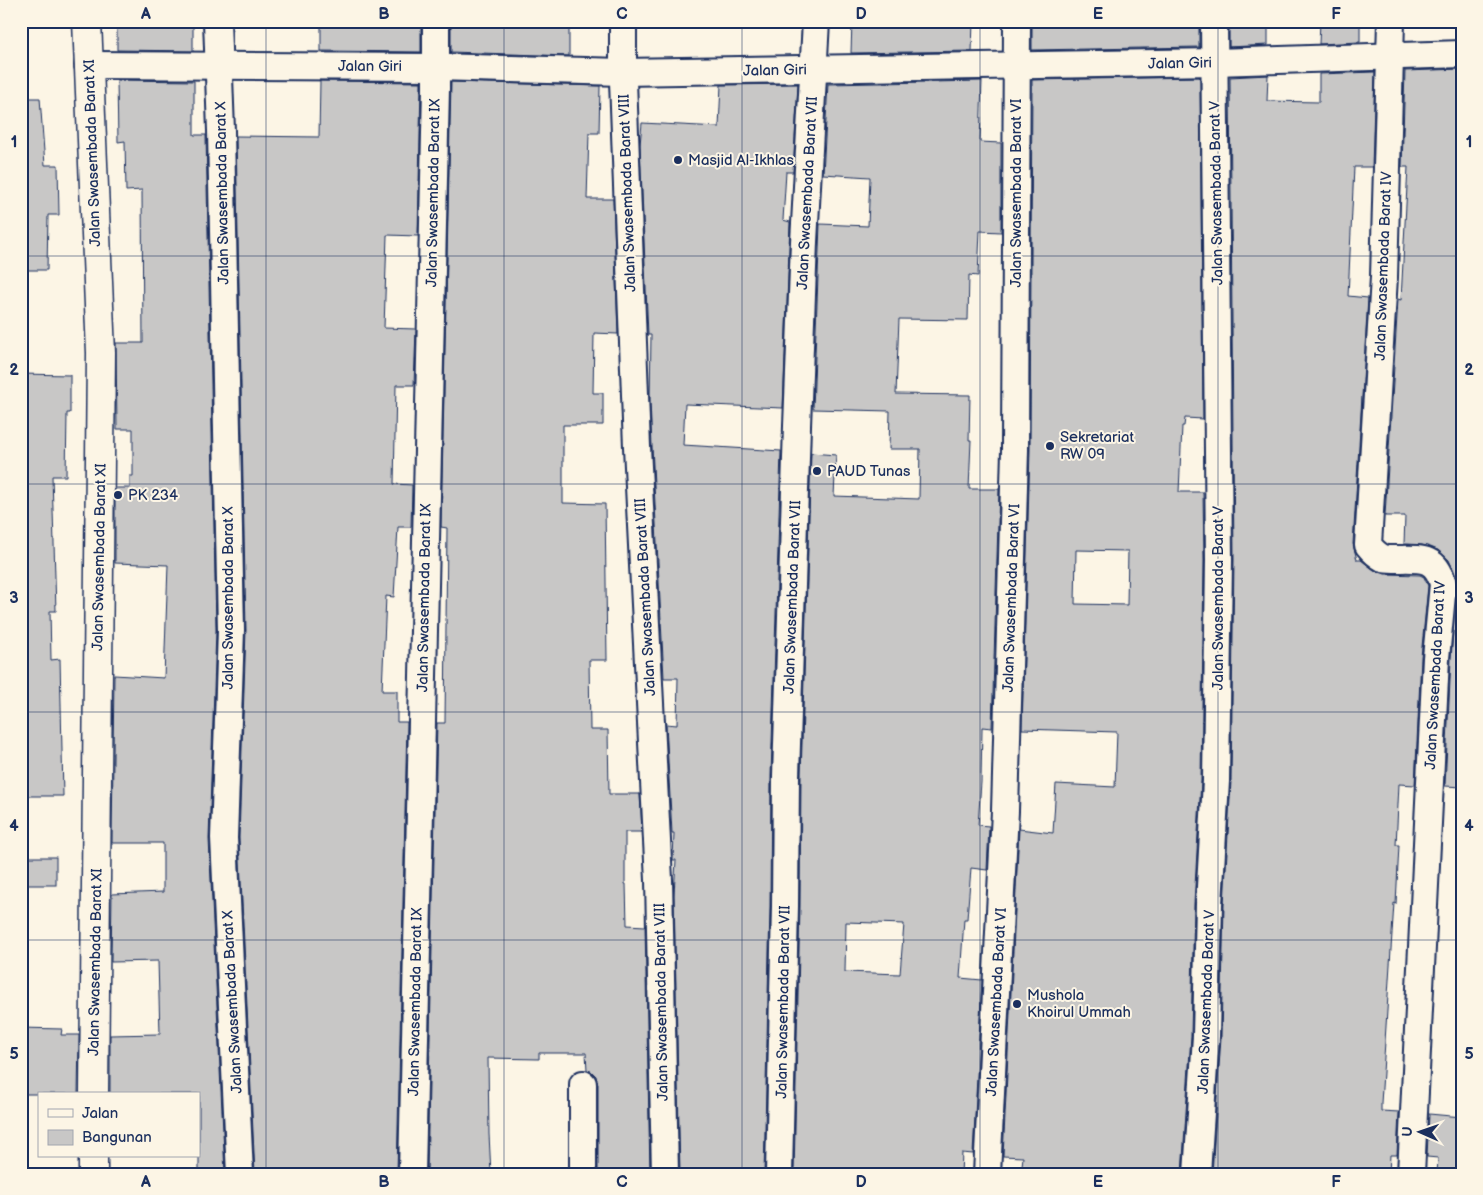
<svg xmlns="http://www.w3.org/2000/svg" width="1483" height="1195" font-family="'Balsamiq Sans',sans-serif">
<rect width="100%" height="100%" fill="#fcf5e5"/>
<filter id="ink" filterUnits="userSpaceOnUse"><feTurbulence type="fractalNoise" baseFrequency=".02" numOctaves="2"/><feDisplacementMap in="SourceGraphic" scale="10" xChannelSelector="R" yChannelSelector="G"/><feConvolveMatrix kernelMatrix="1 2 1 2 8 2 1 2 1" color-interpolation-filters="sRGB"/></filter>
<g filter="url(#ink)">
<g fill="#c8c7c6" stroke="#1b2f5e" fill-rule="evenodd">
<polygon points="117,21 193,21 193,51 117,50"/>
<polygon points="321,21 421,21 421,52 321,51"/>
<polygon points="451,21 569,21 569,56 451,52"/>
<polygon points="852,21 973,21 972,51 851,53"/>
<polygon points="1032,21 1199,21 1199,47 1032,50"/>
<polygon points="1229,21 1268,21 1268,45 1229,47"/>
<polygon points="1320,21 1360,21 1360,42 1319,44"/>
<polygon points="1462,69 1462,787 1445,786 1451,659 1457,579 1449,560 1438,550 1422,545 1404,544 1405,516 1385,516 1398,299 1401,300 1408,167 1402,167 1405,71"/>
<polygon points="1375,72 1372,167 1354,167 1348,296 1368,298 1353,544 1357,560 1361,560 1374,570 1385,574 1420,575 1424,577 1428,586 1421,657 1415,785 1399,784 1396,845 1399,845 1396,904 1394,903 1381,1103 1381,1111 1399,1112 1397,1155 1390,1155 1389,1174 1212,1174 1221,1037 1224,905 1231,781 1234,560 1230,77 1268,75 1267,101 1319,102 1319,74"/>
<path d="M1200,77L1203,419L1185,418L1184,426H1182L1179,492H1203L1204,560L1201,780L1194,904L1191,1035L1182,1174H1021L1023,1157L1003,1156L1019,829L1053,833L1056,784L1115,787L1117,732L1022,729L1030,450L1032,80ZM1076,550L1128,551L1127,605L1075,604Z"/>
<polygon points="117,80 194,81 194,135 206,135 216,630 209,839 225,1174 199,1174 199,1094 110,1094 110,1035 160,1034 158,961 111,962 112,894 163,892 163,843 112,843 114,675 164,678 168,565 115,563 115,488 130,488 130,476 133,476 133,429 117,429 116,343 143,343 142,190 126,191 125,141 118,142"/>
<polygon points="320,81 421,82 418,236 387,235 384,328 416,329 414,385 396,385 394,484 412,485 411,527 398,527 394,597 386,596 382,691 397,691 397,722 407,722 397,1174 255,1174 239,838 246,630 236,136 319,137"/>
<path d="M982,81L980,142L1001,143V232L980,231L978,276L969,275L968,320L899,319L896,394L970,395L969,440H971L969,489H999L992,728L982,727L981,782L978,825L989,826L987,870L971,868L967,919H964L960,978L982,980L973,1154L962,1153L961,1174H794L800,906L801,776L811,453L836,455L834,496L919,499L920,449H889L890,411L813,409L820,224L868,226L870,177L823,174L828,84ZM846,922L904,924L900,974L845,972Z"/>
<polygon points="451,82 600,86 599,133 589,133 587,199 613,199 618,334 594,333 593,393 603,393 603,425 563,425 563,503 605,504 607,660 589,660 590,730 608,730 609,794 640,794 642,832 625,832 625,884 626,884 627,925 645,926 650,1174 598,1174 598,1084 596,1076 591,1071 587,1070 586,1053 539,1053 539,1059 488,1058 489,1134 491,1174 427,1174 437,723 445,723 447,528 441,527"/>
<polygon points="798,84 793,172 786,172 783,220 790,222 783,408 685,404 683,445 781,451 771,776 770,906 764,1174 680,1174 674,895 676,860 673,860 674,833 672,833 666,724 677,725 678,678 664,678 652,446 650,401 651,335 648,335 640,145 642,123 719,127 721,85"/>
<polygon points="21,98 40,98 45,165 58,165 59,215 48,215 47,270 21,270"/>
<polygon points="21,374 70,375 70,413 67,413 66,476 52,476 56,611 50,611 51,660 60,659 63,796 21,796"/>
<rect x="21" y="857" width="35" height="28"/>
<polygon points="21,1028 62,1029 61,1035 79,1035 78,1094 21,1094"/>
<polygon points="1429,1114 1462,1117 1462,1174 1437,1174 1438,1158 1427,1157"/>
</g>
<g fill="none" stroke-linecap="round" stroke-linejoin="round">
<g stroke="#1b2f5e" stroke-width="30">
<g id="street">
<polyline points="217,21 221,131 231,630 224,838 240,1174"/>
<polyline points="623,21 623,81 637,447 659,880 665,1174"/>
<path d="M1391,21L1384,277L1368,545C1372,550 1377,555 1383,558C1386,559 1391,559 1394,559C1419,559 1436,555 1443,584L1436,658L1411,1174"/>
<polyline points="88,65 436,67 623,72 1215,62 1462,54"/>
<polyline points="583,1084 583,1174"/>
<polyline points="412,1174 436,88 436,21"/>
<polyline points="779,1174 785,906 786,776 797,426 804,242 816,21"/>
<polyline points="987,1174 1005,811 1015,450 1017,21"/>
<polyline points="1197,1174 1206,1036 1209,904 1216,781 1219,560 1214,21"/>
</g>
</g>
<g stroke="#1b2f5e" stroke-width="31">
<g id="secondary">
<polyline points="87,21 101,353 94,1094"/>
<polyline points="93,1174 93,1156"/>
</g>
</g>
<use href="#street" stroke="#fcf5e5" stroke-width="26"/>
<use href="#secondary" stroke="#fcf5e5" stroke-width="28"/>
</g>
</g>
<path fill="none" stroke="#1b2f5e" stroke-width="1" stroke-opacity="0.55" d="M266,21V1174M504,21V1174M742,21V1174M980,21V1174M1218,21V1174M21,256H1462M21,484H1462M21,712H1462M21,940H1462"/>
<g fill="#1b2f5e" stroke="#fcf5e5" stroke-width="2">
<circle cx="678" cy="160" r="5"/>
<circle cx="1050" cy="446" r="5"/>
<circle cx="817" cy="471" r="5"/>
<circle cx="118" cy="495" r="5"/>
<circle cx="1017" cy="1004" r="5"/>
</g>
<g text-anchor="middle" stroke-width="4" stroke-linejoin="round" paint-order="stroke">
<g font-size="15" fill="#1b2f5e" stroke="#fcf5e5">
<text transform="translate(1180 63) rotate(-1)" y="5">Jalan Giri</text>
<text x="370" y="71">Jalan Giri</text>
<text transform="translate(775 70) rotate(-1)" y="5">Jalan Giri</text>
<text transform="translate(92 153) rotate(-92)" y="5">Jalan Swasembada Barat XI</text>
<text transform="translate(222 193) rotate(-91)" y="5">Jalan Swasembada Barat X</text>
<text transform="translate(433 193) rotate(-89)" y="5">Jalan Swasembada Barat IX</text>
<text transform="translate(627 193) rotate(-92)" y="5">Jalan Swasembada Barat VIII</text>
<text transform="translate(807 193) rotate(-87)" y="5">Jalan Swasembada Barat VII</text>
<text transform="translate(1016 193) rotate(-90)" y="5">Jalan Swasembada Barat VI</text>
<text transform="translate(1216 193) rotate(-91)" y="5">Jalan Swasembada Barat V</text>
<text transform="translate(1383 266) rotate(-88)" y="5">Jalan Swasembada Barat IV</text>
<text transform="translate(99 557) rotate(-89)" y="5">Jalan Swasembada Barat XI</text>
<text transform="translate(645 597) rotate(-93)" y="5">Jalan Swasembada Barat VIII</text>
<text transform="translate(792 597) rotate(-88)" y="5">Jalan Swasembada Barat VII</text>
<text transform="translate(228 598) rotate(-90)" y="5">Jalan Swasembada Barat X</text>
<text transform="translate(424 598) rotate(-89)" y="5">Jalan Swasembada Barat IX</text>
<text transform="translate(1011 598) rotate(-88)" y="5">Jalan Swasembada Barat VI</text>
<text transform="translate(1218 598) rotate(-90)" y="5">Jalan Swasembada Barat V</text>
<text transform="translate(1435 675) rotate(-87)" y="5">Jalan Swasembada Barat IV</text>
<text transform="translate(95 962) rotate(-89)" y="5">Jalan Swasembada Barat XI</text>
<text transform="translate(232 1002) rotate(-93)" y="5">Jalan Swasembada Barat X</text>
<text transform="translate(415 1002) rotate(-89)" y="5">Jalan Swasembada Barat IX</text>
<text transform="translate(661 1002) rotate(-91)" y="5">Jalan Swasembada Barat VIII</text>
<text transform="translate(783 1002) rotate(-89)" y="5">Jalan Swasembada Barat VII</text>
<text transform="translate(996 1002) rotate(-87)" y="5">Jalan Swasembada Barat VI</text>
<text transform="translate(1206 1002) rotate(-88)" y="5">Jalan Swasembada Barat V</text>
</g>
<g font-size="15" fill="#1b2f5e" stroke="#fcf5e5" text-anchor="start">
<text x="688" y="165">Masjid Al-Ikhlas</text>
<text x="1060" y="442">Sekretariat<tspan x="1060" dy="17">RW 09</tspan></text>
<text x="827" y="476">PAUD Tunas</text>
<text x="128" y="500">PK 234</text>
<text x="1027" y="1000">Mushola<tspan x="1027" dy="17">Khoirul Ummah</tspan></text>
</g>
</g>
<rect width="1483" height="1195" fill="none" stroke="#fcf5e5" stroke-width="55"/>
<rect x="38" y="1092" width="162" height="65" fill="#fcf5e5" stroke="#a2a6af"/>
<rect x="48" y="1109" width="25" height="8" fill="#fcf5e5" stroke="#a2a6af"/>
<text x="82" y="1118" font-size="15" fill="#1b2f5e">Jalan</text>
<rect x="48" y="1130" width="25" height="15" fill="#c8c7c6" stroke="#a2a6af"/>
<text x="82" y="1142" font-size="15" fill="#1b2f5e">Bangunan</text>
<g transform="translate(1420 1132) rotate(272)" stroke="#fcf5e5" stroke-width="4" paint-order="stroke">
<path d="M0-4L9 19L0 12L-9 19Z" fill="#1b2f5e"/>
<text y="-8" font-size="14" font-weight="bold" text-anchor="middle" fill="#1b2f5e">U</text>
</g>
<rect x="28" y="28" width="1428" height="1140" fill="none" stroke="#1b2f5e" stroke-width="2"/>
<g font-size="16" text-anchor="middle" font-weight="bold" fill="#1b2f5e">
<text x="146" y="19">A</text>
<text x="384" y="19">B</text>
<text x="622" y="19">C</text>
<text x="861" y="19">D</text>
<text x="1098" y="19">E</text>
<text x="1336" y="19">F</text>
<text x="14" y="147">1</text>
<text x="1469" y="147">1</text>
<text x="14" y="375">2</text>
<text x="1469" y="375">2</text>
<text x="14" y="603">3</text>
<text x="1469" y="603">3</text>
<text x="14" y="831">4</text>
<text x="1469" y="831">4</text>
<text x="14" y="1059">5</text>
<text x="1469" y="1059">5</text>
<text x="146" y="1187">A</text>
<text x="384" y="1187">B</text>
<text x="622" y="1187">C</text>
<text x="861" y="1187">D</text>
<text x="1098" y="1187">E</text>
<text x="1336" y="1187">F</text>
</g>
</svg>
